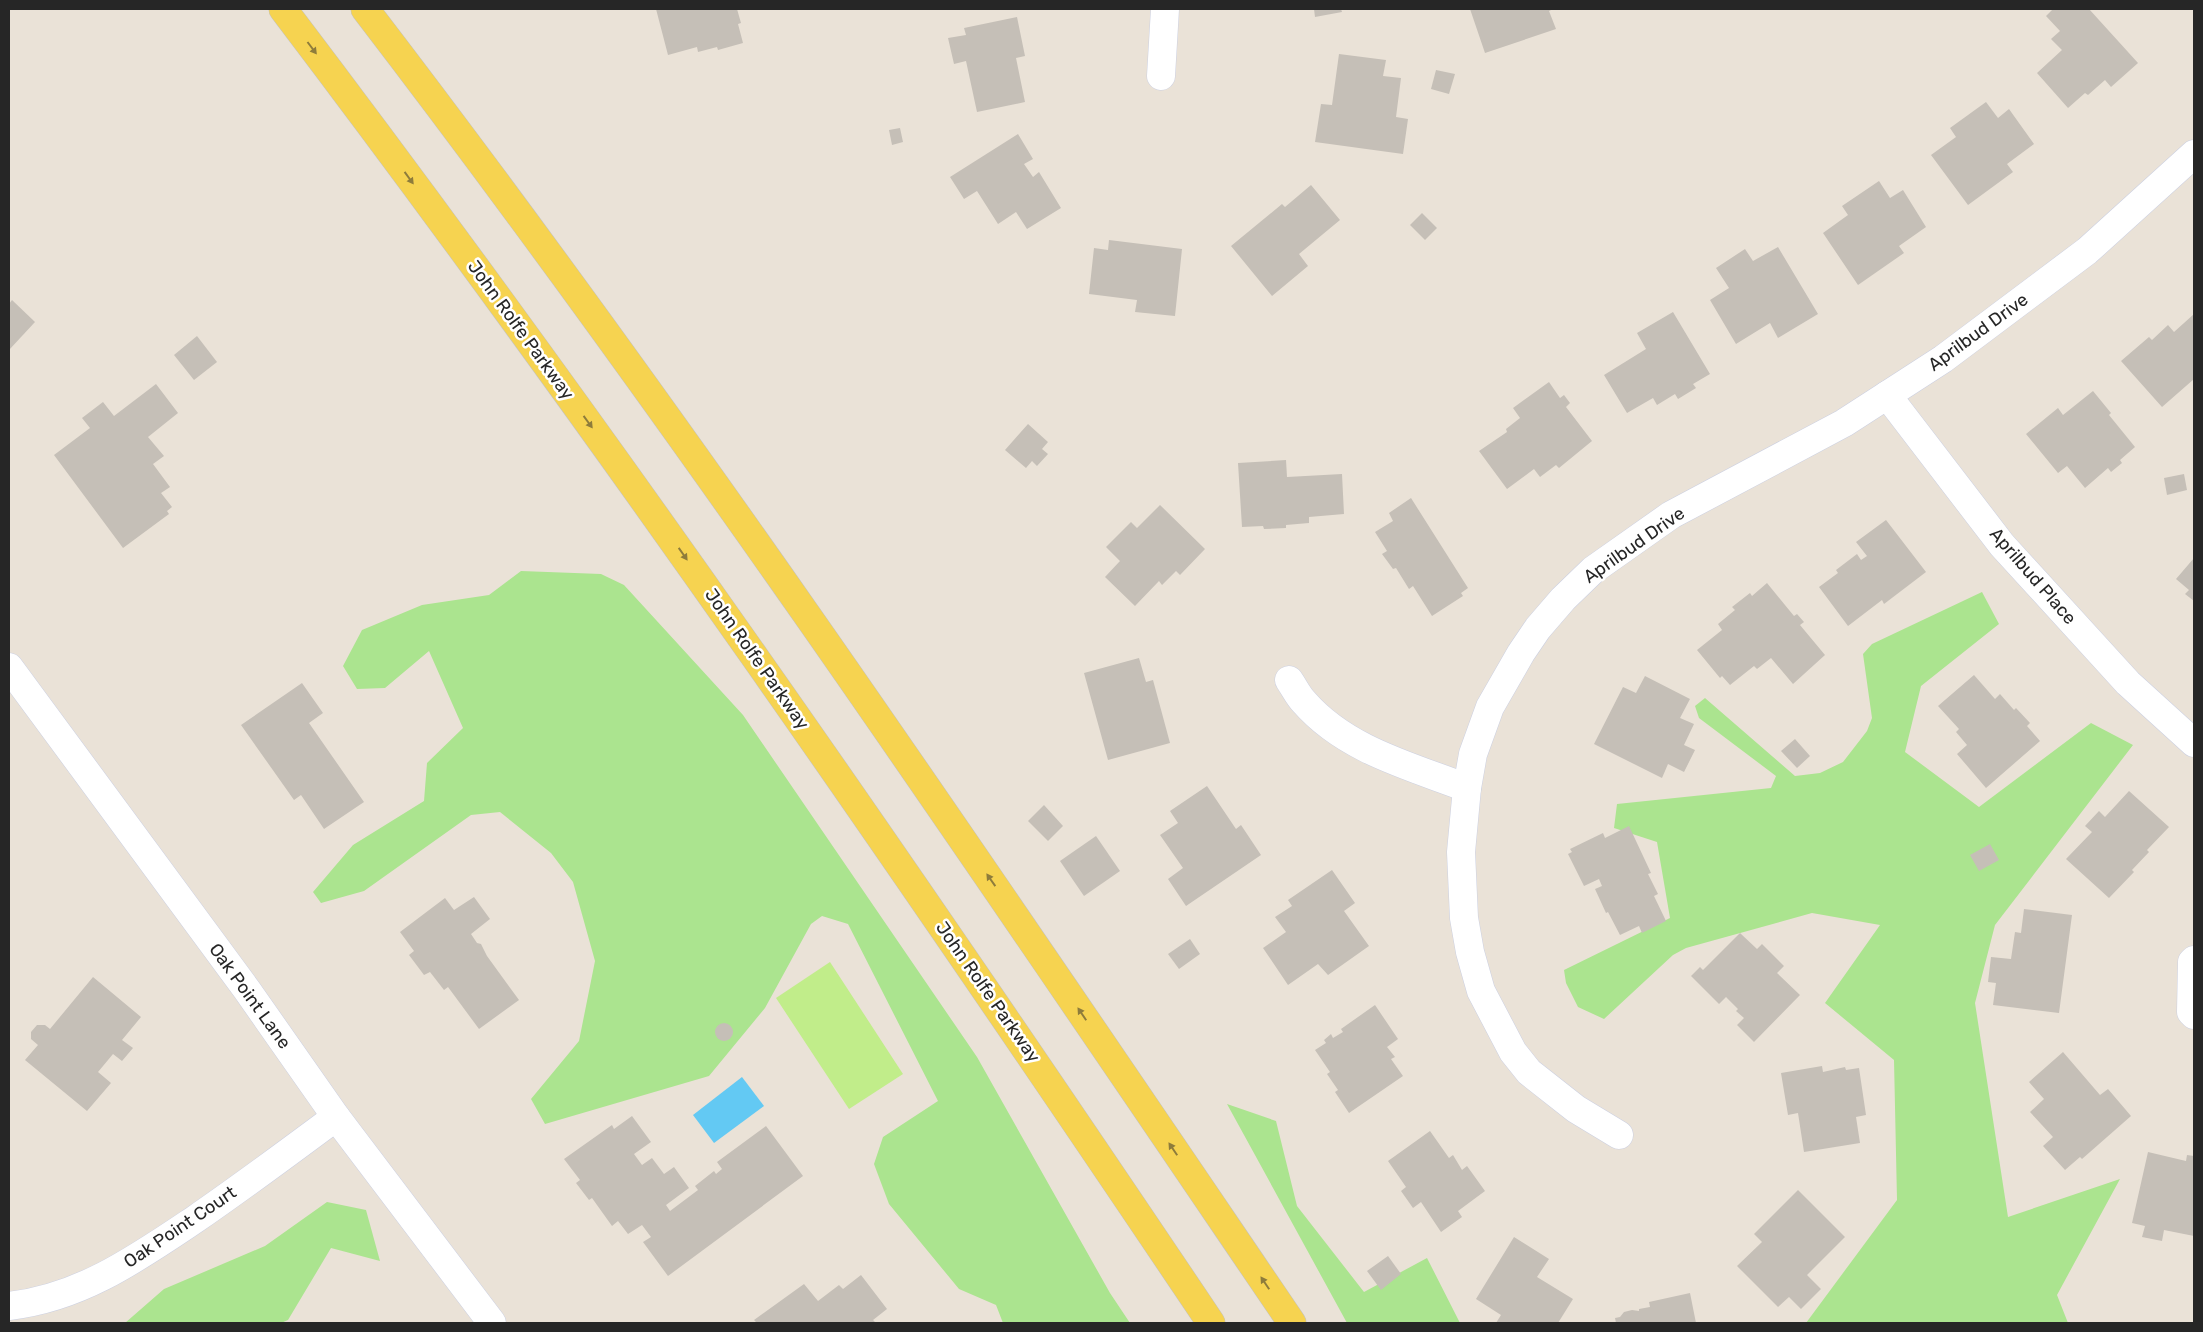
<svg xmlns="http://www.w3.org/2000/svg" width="2203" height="1332" font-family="Rubik,sans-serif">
<rect width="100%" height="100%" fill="#eae2d7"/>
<g fill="#abe48f">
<polygon points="521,571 601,574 624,585 743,715 977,1057 1110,1293 1130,1323 1003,1323 996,1305 959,1289 889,1204 874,1164 883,1137 938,1101 848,924 822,916 811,924 765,1008 709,1076 545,1124 531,1099 579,1041 595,961 573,882 551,853 500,812 471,815 364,891 321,903 313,892 353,845 424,801 427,763 463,728 429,651 385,688 357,689 343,666 362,630 422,605 489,595"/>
<polygon points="1982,592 1999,624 1921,686 1905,752 1979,807 2091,723 2133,745 1995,925 1975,1003 2008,1217 2120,1179 2057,1295 2068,1323 1806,1323 1897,1200 1894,1060 1825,1003 1880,925 1812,913 1686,948 1673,955 1604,1019 1578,1007 1566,983 1564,970 1670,918 1657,842 1614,828 1617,804 1771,788 1776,776 1699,718 1695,706 1705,698 1795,776 1820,773 1843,762 1867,731 1872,718 1863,654 1872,644"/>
<polygon points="1227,1104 1276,1121 1297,1206 1364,1292 1427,1258 1460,1323 1347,1323"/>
<polygon points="327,1202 366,1210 380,1261 331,1248 288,1320 281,1323 125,1323 164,1289 265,1246"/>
</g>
<polygon fill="#c1ed8a" points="830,962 903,1074 849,1109 776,998"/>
<polygon fill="#63c9f3" points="742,1077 764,1106 714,1143 693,1115"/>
<g fill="#c5bfb7">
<polygon points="656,9 737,9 741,23 738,24 743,43 718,50 717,47 698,52 697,47 668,55"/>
<polygon points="1314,9 1341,9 1342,12 1315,17"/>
<polygon points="1470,9 1553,9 1549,11 1556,29 1485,53"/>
<polygon points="2053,9 2089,9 2138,63 2111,87 2105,80 2088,95 2085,93 2068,108 2037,73 2062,50 2051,39 2060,31 2046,16"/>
<polygon points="1017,17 1025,56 1016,58 1025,102 977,112 966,61 954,64 948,38 966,35 964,28"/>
<polygon points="1339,54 1386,60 1383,76 1401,78 1396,117 1408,119 1403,154 1315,142 1321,104 1332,105"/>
<polygon points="1436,70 1455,74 1449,94 1431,89"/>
<polygon points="1986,102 1998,118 2009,109 2034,144 2007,164 2013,172 1968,205 1931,155 1956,137 1950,128"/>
<polygon points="900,128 903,142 892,145 889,130"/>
<polygon points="1018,134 1033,159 1024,164 1033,177 1039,172 1061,208 1027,229 1016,212 998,224 977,191 964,199 950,177"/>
<polygon points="1879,181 1890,198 1903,190 1926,227 1899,246 1904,253 1858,285 1823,233 1848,215 1842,206"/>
<polygon points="1311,185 1340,220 1299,254 1308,266 1272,296 1231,246 1282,204 1285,207"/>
<polygon points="1422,213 1437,228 1425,240 1410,225"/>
<polygon points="1109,240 1182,249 1175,316 1135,312 1137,300 1089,294 1094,248 1108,250"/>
<polygon points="1778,247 1818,314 1778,338 1770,323 1736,344 1710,300 1729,288 1716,268 1745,249 1753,261"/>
<polygon points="12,300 35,322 9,350 9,304"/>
<polygon points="1673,312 1710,374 1693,384 1696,388 1678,399 1675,394 1657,405 1653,398 1627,413 1604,375 1646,349 1637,333"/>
<polygon points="2194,314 2194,379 2162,407 2121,361 2149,337 2152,340 2168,325 2174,332"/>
<polygon points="197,336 217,362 194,380 174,355"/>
<polygon points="1549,382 1560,398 1564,395 1570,403 1566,407 1592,441 1559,468 1556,465 1540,477 1534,469 1507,489 1479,451 1507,432 1506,429 1520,418 1513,408"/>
<polygon points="156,384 178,413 148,437 164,456 153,464 170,487 161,493 172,507 167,511 169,514 123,548 54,455 90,428 82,418 103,402 114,416"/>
<polygon points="2093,391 2111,413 2109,415 2135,447 2120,460 2122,463 2111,472 2108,468 2085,488 2067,466 2058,473 2026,434 2058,408 2063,415"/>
<polygon points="1028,424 1048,442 1042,449 1048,454 1037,466 1032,461 1026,468 1005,450"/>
<polygon points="1286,460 1287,477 1342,474 1344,514 1309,517 1309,523 1286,525 1286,528 1264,529 1263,526 1242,527 1238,463"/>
<polygon points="2184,474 2187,490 2167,495 2164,478"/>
<polygon points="1411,498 1468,588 1461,593 1463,596 1432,616 1413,586 1409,589 1396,568 1393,569 1382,554 1387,551 1375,532 1393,521 1389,513"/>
<polygon points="1160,505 1205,549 1180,575 1176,571 1162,585 1159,581 1135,606 1105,577 1120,561 1106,547 1131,522 1137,528"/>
<polygon points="1886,520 1926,572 1884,604 1882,600 1848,626 1819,587 1838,573 1836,570 1857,554 1861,560 1867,556 1856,542"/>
<polygon points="2194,558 2194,601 2185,594 2189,590 2176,579"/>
<polygon points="1767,583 1794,616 1797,614 1804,622 1800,625 1825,655 1793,684 1771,658 1757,669 1754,666 1730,685 1722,676 1720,678 1697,650 1722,630 1718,624 1735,610 1732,607 1750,593 1752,596"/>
<polygon points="1139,658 1146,682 1153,680 1170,743 1108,760 1084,673"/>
<polygon points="1974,675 1995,699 2000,694 2014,710 2016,708 2030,723 2027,726 2040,741 1986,788 1957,754 1967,745 1956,732 1959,729 1938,706"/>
<polygon points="1645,676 1690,699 1680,718 1694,724 1684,745 1695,750 1684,772 1668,764 1662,778 1594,744 1623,687 1636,693"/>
<polygon points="302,683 323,713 309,723 364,802 324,829 301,795 294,800 241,725"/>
<polygon points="1795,739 1810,756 1797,768 1781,751"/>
<polygon points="1207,786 1236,829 1241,825 1261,855 1186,906 1168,879 1183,868 1160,835 1178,823 1170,811"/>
<polygon points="2129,791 2169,827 2147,850 2149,852 2132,870 2134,872 2109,898 2066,859 2092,832 2085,826 2099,811 2105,817"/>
<polygon points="1044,805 1063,826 1048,841 1028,821"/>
<polygon points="1629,826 1651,873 1648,874 1658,894 1654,896 1666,921 1642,933 1639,926 1620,935 1608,912 1606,913 1595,889 1602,886 1599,879 1584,886 1568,854 1572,852 1570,849 1603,833 1605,838"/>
<polygon points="1096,836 1120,871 1084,896 1060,861"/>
<polygon points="1990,844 1999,860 1979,871 1970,855"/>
<polygon points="1332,870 1355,903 1344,911 1369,946 1328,975 1318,964 1288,985 1263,948 1286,932 1275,917 1292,906 1288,900"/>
<polygon points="474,897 490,919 471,934 477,943 481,944 487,956 519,1000 479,1029 448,987 444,990 430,972 424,975 409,955 414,951 400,932 445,898 454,910"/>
<polygon points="2024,909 2072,915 2059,1013 1993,1005 1996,983 1988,982 1991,957 2011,959 2015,932 2021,933"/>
<polygon points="1740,933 1757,949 1762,944 1784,966 1777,973 1800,995 1754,1042 1737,1025 1744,1018 1736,1011 1738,1009 1726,997 1719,1004 1691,976 1700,967 1703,970"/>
<polygon points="1190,939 1200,954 1179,969 1168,954"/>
<polygon points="93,977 141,1017 122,1040 133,1048 122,1061 113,1054 98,1072 111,1083 87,1111 25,1060 38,1045 31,1039 31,1032 37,1025 45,1025 50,1029"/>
<polygon points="1375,1005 1398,1039 1387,1047 1395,1057 1391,1059 1403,1076 1349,1113 1335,1092 1338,1090 1327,1074 1330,1072 1315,1050 1326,1043 1324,1040 1331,1034 1333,1038 1343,1032 1341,1029"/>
<circle cx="724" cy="1032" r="9"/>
<polygon points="2063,1052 2100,1095 2108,1089 2131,1116 2082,1159 2080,1157 2065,1170 2043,1146 2053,1137 2030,1112 2044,1099 2029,1082"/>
<polygon points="1822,1066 1823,1072 1845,1067 1846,1070 1859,1068 1866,1115 1856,1117 1860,1143 1804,1152 1798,1113 1788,1115 1781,1073"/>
<polygon points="632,1116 651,1142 634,1154 642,1165 652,1158 664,1174 674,1167 689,1188 666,1205 670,1211 698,1190 695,1186 714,1171 716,1174 722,1169 717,1162 766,1126 803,1176 668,1276 643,1242 651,1237 642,1225 628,1234 618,1221 612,1226 592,1198 589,1200 576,1183 580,1180 564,1159 612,1125 614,1129"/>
<polygon points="1430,1131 1449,1158 1453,1155 1462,1170 1467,1166 1485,1191 1458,1211 1462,1217 1441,1232 1421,1202 1413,1208 1401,1191 1406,1187 1388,1161"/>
<polygon points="2148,1152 2186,1161 2187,1155 2194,1156 2194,1236 2164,1230 2162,1241 2142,1237 2145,1226 2132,1223"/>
<polygon points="1798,1190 1845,1237 1807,1275 1821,1289 1801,1309 1789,1297 1778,1307 1737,1266 1762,1242 1754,1234"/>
<polygon points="1514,1237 1549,1259 1537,1277 1573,1299 1558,1323 1496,1323 1501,1315 1476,1299"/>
<polygon points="1388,1256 1401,1274 1381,1290 1367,1271"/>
<polygon points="861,1275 887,1309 873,1320 876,1323 757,1323 754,1320 804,1284 818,1301 839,1285 843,1289"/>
<polygon points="1690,1293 1696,1323 1616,1323 1615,1318 1620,1317 1624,1312 1632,1310 1639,1311 1639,1309 1650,1307 1649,1302"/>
</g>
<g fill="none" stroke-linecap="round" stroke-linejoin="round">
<g stroke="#ccd0e1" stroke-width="29">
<g id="street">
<polyline points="1161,76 1165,9"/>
<polyline points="1887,395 2002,545 2128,683 2194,743"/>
<polyline points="9,667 247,990 336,1117 492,1323"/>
<path d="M1289,680C1294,687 1298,696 1304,702C1346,750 1410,766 1467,788"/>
<polyline points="2194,960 2192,962 2191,1012 2194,1015"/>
<polyline points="1619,1135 1576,1109 1529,1072 1513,1052 1481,991 1470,952 1464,918 1461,852 1467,788 1473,754 1490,707 1521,653 1538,628 1563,599 1593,570 1671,515 1844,423 1943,359 2087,251 2194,154"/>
<path d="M9,1306C80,1298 136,1259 194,1220C242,1187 289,1152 336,1117"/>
</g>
</g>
<g stroke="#c2c2c2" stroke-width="29">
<g id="primary">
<path d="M283,9C607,436 912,878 1211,1323"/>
<path d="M365,9C691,434 991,880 1292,1323"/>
</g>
</g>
<use href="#street" stroke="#fff" stroke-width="28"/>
<use href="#primary" stroke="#f6d350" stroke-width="28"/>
</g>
<defs><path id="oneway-solid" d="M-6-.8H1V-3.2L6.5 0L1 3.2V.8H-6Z" transform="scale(1.25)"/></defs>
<g fill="#8e7c3b">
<use href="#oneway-solid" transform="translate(312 48) rotate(53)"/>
<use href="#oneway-solid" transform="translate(409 178) rotate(54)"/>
<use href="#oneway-solid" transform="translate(588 422) rotate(54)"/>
<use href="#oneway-solid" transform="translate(683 554) rotate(55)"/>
<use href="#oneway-solid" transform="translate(991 880) rotate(-125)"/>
<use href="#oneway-solid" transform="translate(1082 1014) rotate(-124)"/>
<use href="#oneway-solid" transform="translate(1173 1149) rotate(-124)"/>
<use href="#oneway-solid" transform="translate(1265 1283) rotate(-124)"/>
</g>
<g text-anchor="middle" stroke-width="5" stroke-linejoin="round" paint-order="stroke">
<g font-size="18" fill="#262626" stroke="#fff">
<text transform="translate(521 330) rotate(54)" y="6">John Rolfe Parkway</text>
<text transform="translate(1978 332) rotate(-36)" y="6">Aprilbud Drive</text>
<text transform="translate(1634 545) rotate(-35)" y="6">Aprilbud Drive</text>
<text transform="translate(2033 576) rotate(49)" y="6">Aprilbud Place</text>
<text transform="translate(757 659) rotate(55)" y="6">John Rolfe Parkway</text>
<text transform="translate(988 992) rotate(55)" y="6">John Rolfe Parkway</text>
<text transform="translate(250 996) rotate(54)" y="6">Oak Point Lane</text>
<text transform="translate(180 1227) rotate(-34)" y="6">Oak Point Court</text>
</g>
</g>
<rect width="2203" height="1332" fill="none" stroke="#262626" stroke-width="20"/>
</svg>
